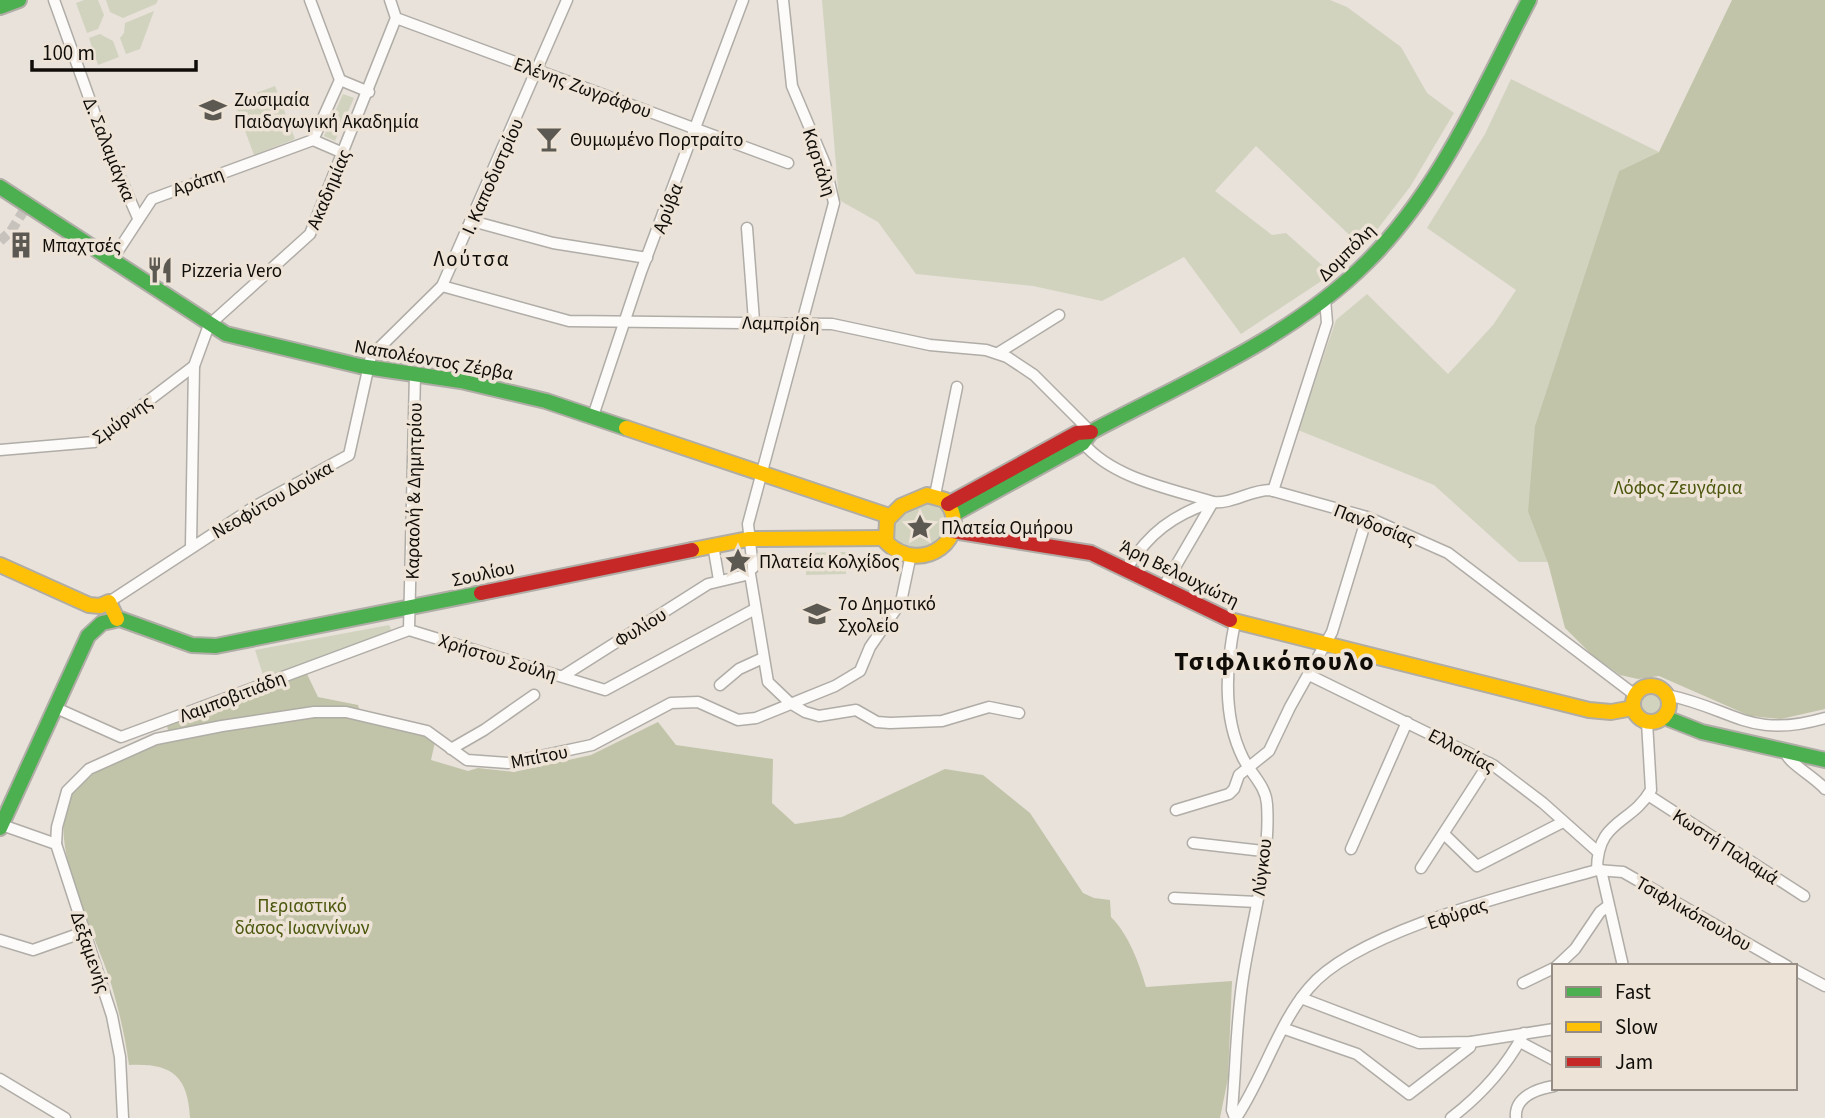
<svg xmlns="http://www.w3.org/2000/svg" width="1825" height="1118" font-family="'Source Sans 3',sans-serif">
<rect width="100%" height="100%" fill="#e8e2db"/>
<g fill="#d2d3bf">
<polygon points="84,0 98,0 104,15 98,29 87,33 76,3"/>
<polygon points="106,0 158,0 156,4 123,18 110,12"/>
<polygon points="822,0 1330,0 1347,7 1401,47 1427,93 1454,113 1410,187 1363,248 1256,146 1215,191 1272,235 1286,233 1332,274 1241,334 1184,257 1102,301 1033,286 916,274 878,222 839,200"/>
<polygon points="154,11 140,49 126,54 120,38 124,33 125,23"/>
<polygon points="100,34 113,41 119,57 98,65 89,38"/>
<polygon points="1511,79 1659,152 1619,171 1528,512 1548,562 1519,562 1434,485 1298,430 1336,320 1367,294 1448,374 1493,325 1516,290 1427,228 1485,134"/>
<polygon points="275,86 295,139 254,155 234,101"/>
<polygon points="343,94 354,98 335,141 324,136"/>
<path d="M930,503L945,511L947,528C938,543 925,554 906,549L895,538V521L905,512Z"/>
<polygon points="846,552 846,574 806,575 806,553"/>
<polygon points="389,625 392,631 264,678 255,650"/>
<circle cx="1651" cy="704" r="9"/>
</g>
<g fill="#c1c4a8">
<polygon points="1732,0 1825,0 1825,709 1781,719 1750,716 1659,676 1638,679 1620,675 1592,655 1565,628 1548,563 1528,512 1535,426 1619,171 1659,152"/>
<path d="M307,674L318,697L358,705L361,717L413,730L435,742L431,760L468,771L478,768L514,772L591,755L658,722L676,745L773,759L772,803L795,824L842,817L945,769L983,775L1030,813L1083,893L1094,898L1110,900L1111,917C1129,935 1139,963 1146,987L1232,981L1228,1078L1220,1118H190C188,1074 170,1063 129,1065C125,1035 118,1006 109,977C95,933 42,835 73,793C94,765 138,751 170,740L167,726Z"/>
</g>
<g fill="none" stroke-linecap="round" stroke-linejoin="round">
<polyline stroke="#c8c2bc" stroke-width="10" stroke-dasharray="10 5" stroke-linecap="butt" points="0,241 11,231 28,204"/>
<g stroke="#b0aca6" stroke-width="13">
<g id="street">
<polyline points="54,0 106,145 138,218"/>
<polyline points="310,0 340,80 313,140 343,153"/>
<polyline points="390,0 396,18 788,163"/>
<polyline points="340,80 369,92"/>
<polyline points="472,221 553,243 647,258"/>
<polyline points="747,228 754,321"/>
<polyline points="112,260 152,199 313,140"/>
<polyline points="442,286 569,321 832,324 930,345 986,350 1007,357 1034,375 1091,432"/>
<polyline points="998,353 1059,315"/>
<polyline points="415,374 409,630 605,690 755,609"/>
<polyline points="593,416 641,272 743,0"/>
<path d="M1083,443C1114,479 1169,488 1213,502C1233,504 1250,490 1270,490L1367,517L1448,553L1635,695"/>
<polyline points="0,450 94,442 194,366"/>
<polyline points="1273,491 1327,323 1325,299"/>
<polyline points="935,495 957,387"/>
<polyline points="713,545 719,580"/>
<polyline points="191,547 194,366 209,325 310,234 396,18"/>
<polyline points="753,568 748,524 834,203 825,164 792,86 783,0"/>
<path d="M1127,568C1149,533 1173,515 1212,502"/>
<polyline points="1164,586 1213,502"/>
<polyline points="109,602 254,507 349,455 371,356 442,286 567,0"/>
<path d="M1235,622C1226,666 1222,716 1243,758C1251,774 1266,786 1267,804C1271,860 1251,923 1243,978C1236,1022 1236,1066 1232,1110L1235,1118"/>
<polyline points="1309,675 1493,765 1543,803 1598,852"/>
<polyline points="563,676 708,584 750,574 768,682 790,703 805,712 819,716 856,710 877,722 890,723 942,721 989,707 1019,713"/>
<polyline points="720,685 739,669 763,658"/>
<path d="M1667,695C1735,709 1749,740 1825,718"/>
<polyline points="56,708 121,737 409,630"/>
<polyline points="451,749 484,730 534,695"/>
<path d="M1786,753C1788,763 1815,777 1825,789"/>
<polyline points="1648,795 1804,896"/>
<polyline points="1176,810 1229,794 1234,789 1239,775 1269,751 1290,707 1332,632 1367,517"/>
<polyline points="2,825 56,844 112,1016 120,1057 123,1118"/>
<polyline points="1444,834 1477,866 1563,822"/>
<polyline points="1193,843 1263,851"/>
<polyline points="56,844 57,827 67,791 89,769 156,739 222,726 314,712 346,712 427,731 467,760 508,763 592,745 671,703 698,702 738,720 756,718 835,686 860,671 870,647 901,602 910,559"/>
<polyline points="1351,849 1407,722"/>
<polyline points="1421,868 1489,763"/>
<path d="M1597,870C1597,819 1631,825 1651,790L1647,722"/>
<polyline points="1601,870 1623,966"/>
<polyline points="1174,898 1257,902"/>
<polyline points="0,940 33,950 84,932"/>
<polyline points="1557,966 1575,949 1600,912 1608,906"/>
<polyline points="1795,970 1825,986"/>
<polyline points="1523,983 1554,968"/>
<polyline points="1301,998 1419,1043 1471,1042 1554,1029"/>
<polyline points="1285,1029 1357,1054 1409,1094 1470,1047 1471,1042"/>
<polyline points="1520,1042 1554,1060"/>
<polyline points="0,1079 65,1118"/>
<path d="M1236,1118C1263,1078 1278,1024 1309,988C1357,930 1523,891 1597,870L1623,872L1787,966"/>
<path d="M1451,1118C1482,1094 1506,1068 1524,1033"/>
<path d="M1516,1118C1514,1097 1537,1089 1554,1086"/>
</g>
</g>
<g stroke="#b0aca6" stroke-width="18">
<g id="fast">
<polyline points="0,7 19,0"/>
<polyline points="0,187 226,334 360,366 461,381 546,401 626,428"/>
<path d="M954,514L1083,443L1091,432C1185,382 1291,338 1367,262C1440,190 1482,90 1529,0"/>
<polyline points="1664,717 1702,732 1825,760"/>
<polyline points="0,828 88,636 102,623 120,619 192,645 216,646 481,593"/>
</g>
</g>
<g stroke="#b0aca6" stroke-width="18">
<g id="slow">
<polyline points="626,428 889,516"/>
<path d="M927,495L945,500C975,536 922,578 886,542L887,520L901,506Z"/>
<polyline points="692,550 748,539 885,538"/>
<polyline points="0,565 89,605 100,606 109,602 117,619"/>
<polyline points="1230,620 1589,710 1611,712 1633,708"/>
<circle cx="1651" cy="704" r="18"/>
</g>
</g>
<g stroke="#b0aca6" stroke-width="18">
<g id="jam">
<polyline points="948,504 1077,433 1091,432"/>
<polyline points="953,531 1091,553 1230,620"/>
<polyline points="481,593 692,550"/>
</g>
</g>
<use href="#street" stroke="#fcfbfa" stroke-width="10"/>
<use href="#fast" stroke="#4caf50" stroke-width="14"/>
<use href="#slow" stroke="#ffc107" stroke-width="14"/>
<use href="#jam" stroke="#c62828" stroke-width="14"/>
</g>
<defs>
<g id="school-bare" transform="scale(2.1)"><path d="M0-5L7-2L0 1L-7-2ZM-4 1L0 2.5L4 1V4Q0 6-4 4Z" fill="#5c5852" stroke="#ede3d6" stroke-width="2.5" paint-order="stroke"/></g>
<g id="bar-bare" transform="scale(2.1)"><path d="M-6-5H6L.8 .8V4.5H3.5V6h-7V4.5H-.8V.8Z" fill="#5c5852" stroke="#ede3d6" stroke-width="2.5" paint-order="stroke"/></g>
<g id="building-bare" transform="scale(2.1)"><path d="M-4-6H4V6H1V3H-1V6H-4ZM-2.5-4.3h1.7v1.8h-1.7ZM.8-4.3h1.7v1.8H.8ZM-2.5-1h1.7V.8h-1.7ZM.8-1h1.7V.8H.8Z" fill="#5c5852" stroke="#ede3d6" stroke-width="2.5" paint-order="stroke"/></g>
<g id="restaurant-bare" transform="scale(2.1)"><path d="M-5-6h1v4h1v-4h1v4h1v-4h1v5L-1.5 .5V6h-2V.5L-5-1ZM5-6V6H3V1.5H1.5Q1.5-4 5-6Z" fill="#5c5852" stroke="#ede3d6" stroke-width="2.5" paint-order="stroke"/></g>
<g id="sight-bare" transform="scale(2.1)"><path d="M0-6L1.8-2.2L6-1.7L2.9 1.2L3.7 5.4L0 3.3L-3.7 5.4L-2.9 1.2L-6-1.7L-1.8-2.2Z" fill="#5c5852" stroke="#ede3d6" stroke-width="2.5" paint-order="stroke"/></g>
</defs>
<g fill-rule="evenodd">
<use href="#school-bare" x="213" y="110"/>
<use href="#bar-bare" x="549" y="139"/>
<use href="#building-bare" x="21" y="245"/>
<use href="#restaurant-bare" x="160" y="270"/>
<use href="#sight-bare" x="920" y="527"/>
<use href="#sight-bare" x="738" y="561"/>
<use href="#school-bare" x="817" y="614"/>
</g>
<g text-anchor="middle" stroke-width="7" stroke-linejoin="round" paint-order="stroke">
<g font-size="19" fill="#100d09" stroke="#ede3d6">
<text transform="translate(583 87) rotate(20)" y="7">Ελένης Ζωγράφου</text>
<text transform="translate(110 149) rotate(68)" y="7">Δ. Σαλαμάγκα</text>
<text transform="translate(820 162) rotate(72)" y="7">Καρτάλη</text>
<text transform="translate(492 176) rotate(-66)" y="7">Ι. Καποδιστρίου</text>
<text transform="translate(198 181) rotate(-20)" y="7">Αράπη</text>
<text transform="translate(328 189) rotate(-67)" y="7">Ακαδημίας</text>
<text transform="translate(667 208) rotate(-69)" y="7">Αρύβα</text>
<text transform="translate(1346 252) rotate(-45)" y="7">Δομπόλη</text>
<text transform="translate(781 323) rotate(2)" y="7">Λαμπρίδη</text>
<text transform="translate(434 359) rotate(10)" y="7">Ναπολέοντος Ζέρβα</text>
<text transform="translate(122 419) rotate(-36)" y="7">Σμύρνης</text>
<text transform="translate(413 491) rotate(-89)" y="7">Καραολή &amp; Δημητρίου</text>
<text transform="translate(272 499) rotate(-30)" y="7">Νεοφύτου Δούκα</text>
<text transform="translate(1375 524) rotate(21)" y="7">Πανδοσίας</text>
<text transform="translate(483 573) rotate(-12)" y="7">Σουλίου</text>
<text transform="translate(1180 573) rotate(26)" y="7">Άρη Βελουχιώτη</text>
<text transform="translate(640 627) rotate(-32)" y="7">Φυλίου</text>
<text transform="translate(498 657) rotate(17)" y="7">Χρήστου Σούλη</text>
<text transform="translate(232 696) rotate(-21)" y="7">Λαμποβιτιάδη</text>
<text transform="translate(1462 750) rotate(28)" y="7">Ελλοπίας</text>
<text transform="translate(539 756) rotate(-11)" y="7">Μπίτου</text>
<text transform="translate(1726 846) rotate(33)" y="7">Κωστή Παλαμά</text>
<text transform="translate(1261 867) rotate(-83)" y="7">Λύγκου</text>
<text transform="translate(1457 913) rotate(-19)" y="7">Εφύρας</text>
<text transform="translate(1694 913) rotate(30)" y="7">Τσιφλικόπουλου</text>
<text transform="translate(91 952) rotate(71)" y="7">Δεξαμενής</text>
</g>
<g font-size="19" fill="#100d09" stroke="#ede3d6" text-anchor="start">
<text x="234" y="106">Ζωσιμαία<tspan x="234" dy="22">Παιδαγωγική Ακαδημία</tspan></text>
<text x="570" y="146">Θυμωμένο Πορτραίτο</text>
<text x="42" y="252">Μπαχτσές</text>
<text x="181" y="277">Pizzeria Vero</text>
<text x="941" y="534">Πλατεία Ομήρου</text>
<text x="759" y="568">Πλατεία Κολχίδος</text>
<text x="838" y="610">7ο Δημοτικό<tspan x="838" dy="22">Σχολείο</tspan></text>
</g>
<g font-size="19" fill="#4b570d" stroke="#ede3d6">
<text x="1678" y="494">Λόφος Ζευγάρια</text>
<text x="302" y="912">Περιαστικό<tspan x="302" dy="22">δάσος Ιωαννίνων</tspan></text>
</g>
<g font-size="21" letter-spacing="2" fill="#100d09" stroke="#ede3d6">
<text x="472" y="266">Λούτσα</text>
</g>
<g font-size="26" font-weight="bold" letter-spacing="2" fill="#100d09" stroke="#ede3d6">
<text x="1275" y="670">Τσιφλικόπουλο</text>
</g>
</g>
<rect x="1552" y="964" width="245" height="126" fill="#ede3d6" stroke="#958d84" stroke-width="2"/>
<rect x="1566" y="987" width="35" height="10" fill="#4caf50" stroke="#958d84" stroke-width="2"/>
<text x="1615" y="999" font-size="21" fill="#100d09">Fast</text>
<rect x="1566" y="1022" width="35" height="10" fill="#ffc107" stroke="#958d84" stroke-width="2"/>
<text x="1615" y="1034" font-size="21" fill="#100d09">Slow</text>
<rect x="1566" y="1057" width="35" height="10" fill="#c62828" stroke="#958d84" stroke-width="2"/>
<text x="1615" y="1069" font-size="21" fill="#100d09">Jam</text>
<path d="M32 60v10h164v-10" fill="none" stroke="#100d09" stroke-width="3.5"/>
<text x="42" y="60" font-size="21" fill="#100d09" stroke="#ede3d6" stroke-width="5" paint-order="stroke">100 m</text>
</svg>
